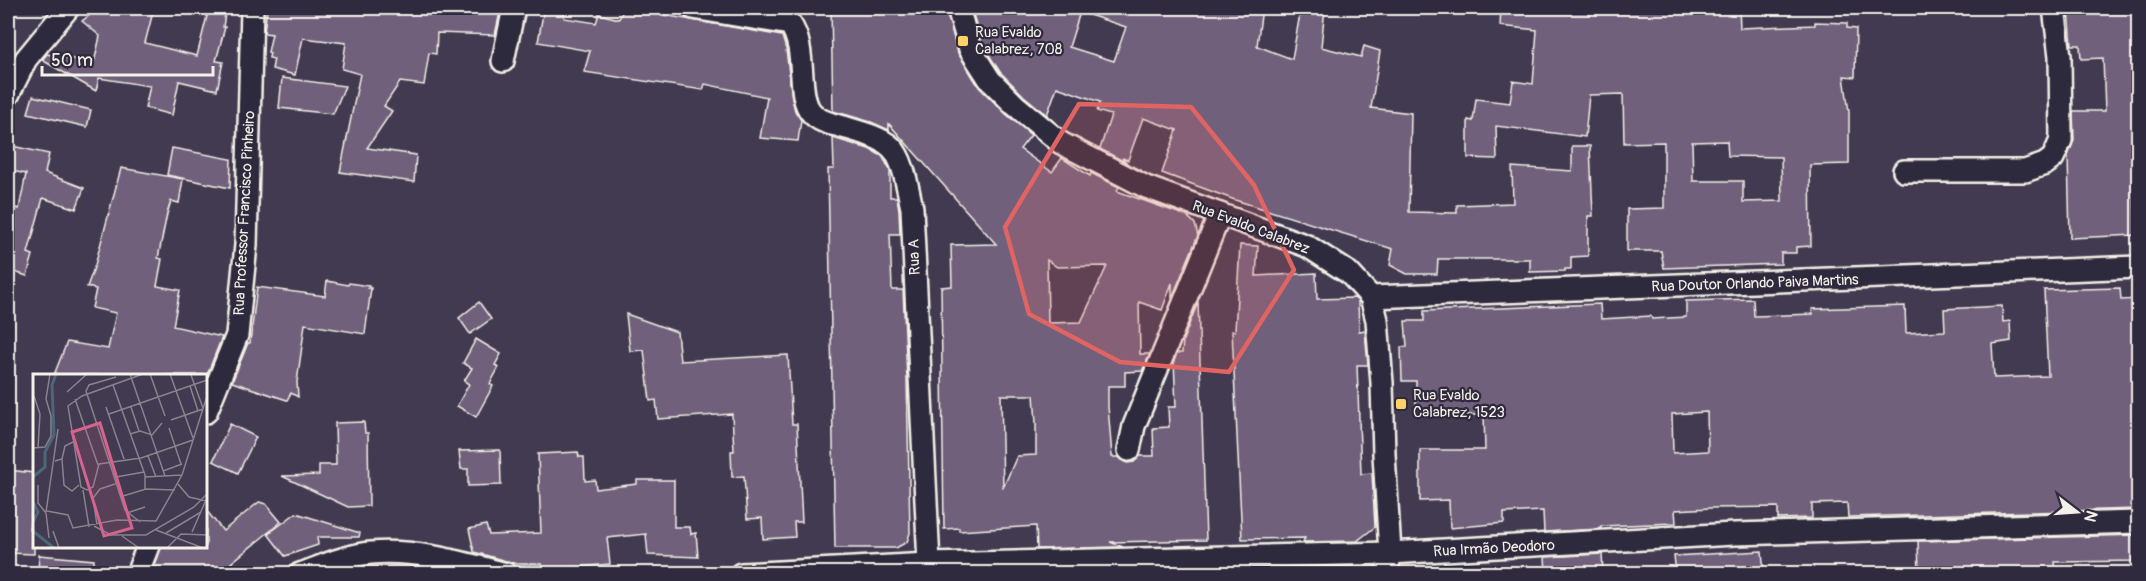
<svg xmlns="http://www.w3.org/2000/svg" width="2146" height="581" font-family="Pangolin,sans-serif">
<rect width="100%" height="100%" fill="#423a50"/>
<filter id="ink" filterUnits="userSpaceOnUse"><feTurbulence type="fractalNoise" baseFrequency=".0167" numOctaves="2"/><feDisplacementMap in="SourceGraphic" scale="12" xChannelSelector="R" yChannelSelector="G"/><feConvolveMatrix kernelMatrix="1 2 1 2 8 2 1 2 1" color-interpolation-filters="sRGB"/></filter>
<g filter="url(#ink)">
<g fill="#70607b" stroke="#f4f1e8" stroke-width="1.5" fill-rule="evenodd">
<polygon points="92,8 154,8 145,43 197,56 209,8 226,8 223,27 225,27 216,61 223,62 217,90 179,81 172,115 145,108 150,86 99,78 96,91 42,60 47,54 94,63 100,36 82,21 91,14"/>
<polygon points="267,8 501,8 495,35 437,33 436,54 429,53 424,85 400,82 384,106 392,111 367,148 416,155 414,182 340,172 360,74 342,69 346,43 303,38 295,75 272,69 274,59 269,58 270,53 268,52 272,34 264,33"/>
<polygon points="544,8 566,8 564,18 596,23 599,14 619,19 624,8 782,36 786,49 792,98 795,111 801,120 798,141 760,138 767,97 705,84 703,90 584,72 590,51 538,42"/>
<path d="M831,8H946L958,53L979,87L1006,114L1031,135L1020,149L1052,172L1062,158L1090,176L1091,173L1119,187L1117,191L1187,216L1195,224L1198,236L1172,298V283L1162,310L1139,302L1140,354H1150L1142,371L1125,372V386H1108V406L1112,457H1119L1127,463L1134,462L1140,456H1154L1153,428L1169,427L1168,407H1176L1174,361L1177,353H1182L1183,340L1198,302L1206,540L1110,542L1123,547L1037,549L1036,526L959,531V528L944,529L941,287L952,286L951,245L996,244L889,124V130L871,122L833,111ZM1047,260L1057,267L1107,266L1081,322L1048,323ZM1001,395H1034L1036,423V455L1017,456L1003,488Z"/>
<path d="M971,8H1262L1257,46L1292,59L1301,8H1325L1321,47L1361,57L1364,46L1380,51L1371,108L1411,113L1409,212L1457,213V205L1513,203L1512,167L1572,171V146H1590L1593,216H1588V256L1571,257V269H1565V271L1530,272V259H1438L1437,274H1407L1390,265L1393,249L1235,200L1162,173L1177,130L1143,118L1128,160L1122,158L1127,163L1100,149L1111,115L1097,111L1100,102L1057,87L1047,115L1024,96L1000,72L982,44ZM1080,12L1126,27L1114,61L1069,47Z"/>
<path d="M1501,8H1620V10L1657,9V8H1739L1740,28L1815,25V22L1847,23V28L1856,29L1855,77L1844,76L1849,112V164L1810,165L1811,246L1796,247V253H1781V264L1664,268L1661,251H1627V209L1664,208V142L1624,143L1623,94L1589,95L1585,137L1496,126L1497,159L1468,158V120L1473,121L1476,99L1510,103L1513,81L1533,84L1537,30L1500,26ZM1727,141L1728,156L1781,157L1782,201L1743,202V181H1693L1692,142Z"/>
<polygon points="2069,11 2139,12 2139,137 2133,137 2136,235 2070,238 2068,156 2074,140 2073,111 2105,111 2103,58 2081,59 2080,45 2072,45"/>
<polygon points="282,78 345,86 333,114 279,108"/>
<polygon points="33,96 91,110 87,127 28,113"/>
<polygon points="833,138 869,149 882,156 890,170 890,197 897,197 899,210 900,234 890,234 892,290 903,290 907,379 910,533 907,542 896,548 835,548 828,169 834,169"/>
<polygon points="12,146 49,154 45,173 84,188 76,209 43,198 28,253 33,255 27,276 8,270 8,220 11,207 19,209 26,174 8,170"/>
<polygon points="172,148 231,159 230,188 167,175"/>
<polygon points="121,168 183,179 179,203 171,201 167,214 158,258 162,259 157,286 180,290 173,326 222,337 207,375 54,375 67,342 108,349 116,313 92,308 96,289 87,287 95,265"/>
<polygon points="1240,245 1258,246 1256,276 1316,273 1317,299 1354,298 1358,301 1359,331 1365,330 1368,365 1357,365 1361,474 1372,473 1375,527 1357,541 1303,542 1305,538 1242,539 1232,331 1235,331"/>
<polygon points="327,281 348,285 349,283 369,286 368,288 371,288 365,334 305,324 297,382 298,397 291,393 287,400 232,382 248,343 250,343 257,287 325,296"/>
<path d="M2120,288L2121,300L2139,299V333H2135L2137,385L2139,384V509L1848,517L1847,503L1812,504V518L1778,519V507L1710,508L1675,510L1676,523L1601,526V529L1544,532L1543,511L1504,513V523L1450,528L1449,500L1420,501V450H1485L1484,415H1422V406H1416V381H1402L1401,347H1407L1405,321H1424V311L1600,304L1601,319L1651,316L1652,319L1686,317V301L1753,299L1754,316L1813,314L1812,309L1905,306L1906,333L1945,331L1944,309L2002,306L2003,322L2010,321L2011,341L1992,344L1994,378L2048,376L2044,290ZM1707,412L1708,451L1673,453L1672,414Z"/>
<polygon points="479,302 491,319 470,334 459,318"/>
<polygon points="626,314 677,332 680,361 788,355 792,424 797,424 802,522 794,522 795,537 763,539 762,518 747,519 744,476 732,477 731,451 734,451 732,414 658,419 656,400 650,401 644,350 630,351"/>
<polygon points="476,339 501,354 495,365 499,367 490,384 493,386 476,417 457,406 469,384 464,381 472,368 463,363"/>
<polygon points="364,422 365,433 368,433 369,506 348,507 282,476 319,475 319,465 336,465 335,423"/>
<polygon points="230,424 256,437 238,473 213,461"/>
<polygon points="500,450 501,485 468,486 468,469 461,469 459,451"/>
<polygon points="578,452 579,457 584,457 585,481 595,480 596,489 637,484 637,480 674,480 674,527 690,527 691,534 696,533 698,557 648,555 646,534 607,538 610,564 579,567 542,568 542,564 517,564 474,552 469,529 486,525 489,535 541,533 538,454"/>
<polygon points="8,470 34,473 34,499 29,529 34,530 34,554 8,553"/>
<polygon points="259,502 266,504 281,522 231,563 238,573 161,573 155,565 162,546 206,546 206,510 223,531"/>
<polygon points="296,513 360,533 359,537 317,537 318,545 285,556 268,534"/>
<polygon points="2139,535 2139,561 2055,562 2056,573 1919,573 1918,541"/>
<polygon points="1762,551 1764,573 1676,573 1674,556"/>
<polygon points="1602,554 1603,573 1546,573 1545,557"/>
<polygon points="39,555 94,560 93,573 38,573"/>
<polygon points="1324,567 1317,573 1294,573 1295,568"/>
<polygon points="1202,570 1202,573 1065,573"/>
</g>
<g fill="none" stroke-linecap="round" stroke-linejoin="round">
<g stroke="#f4f1e8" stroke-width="26">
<g id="street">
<path d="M693,8L790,24C808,49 796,95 811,112C818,121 830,124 840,126C856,131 879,136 891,147C904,159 908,191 912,208L929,564"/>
<polyline points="958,8 970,49 990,80 1015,105 1061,143 1146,187 1307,246 1349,273 1371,297 1377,320 1382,383 1384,454 1390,553 1387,574"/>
<polyline points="503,61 514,8"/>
<polyline points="8,95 26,59 68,8"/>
<polyline points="1904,171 2025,171 2045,164 2053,158 2061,140 2060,56 2054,8"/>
<polyline points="1371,297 2138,267"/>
<polyline points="206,412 237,335 246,245 252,8"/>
<polyline points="1129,450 1134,426 1220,214"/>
<polyline points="137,574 148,546"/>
<path d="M300,574C322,566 347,555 371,553C416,549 463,563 506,574"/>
<polyline points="741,574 929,564 1390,553 1734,534 2138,522"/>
</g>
</g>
<use href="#street" stroke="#2f2a3d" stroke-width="21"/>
</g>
</g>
<path fill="#df6462" fill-opacity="0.2" stroke="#df6462" stroke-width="4.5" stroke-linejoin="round" d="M1079,104L1191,107L1254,185L1294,270L1229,372L1120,362L1029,314L1005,227Z"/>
<g fill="#ffd166" stroke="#2f2a3d" stroke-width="2">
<rect x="957" y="35" width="12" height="12" rx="3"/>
<rect x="1395" y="398" width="12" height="12" rx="3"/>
</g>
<g text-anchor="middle" stroke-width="4.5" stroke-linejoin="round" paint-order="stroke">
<g font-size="15" fill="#f4f1e8" stroke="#2f2a3d" text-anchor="start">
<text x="975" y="37">Rua Evaldo<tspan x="975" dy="17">Calabrez, 708</tspan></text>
<text x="1413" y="400">Rua Evaldo<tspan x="1413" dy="17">Calabrez, 1523</tspan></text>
</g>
<g font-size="15" fill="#f4f1e8" stroke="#2f2a3d">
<text transform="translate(244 213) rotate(-87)" y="5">Rua Professor Francisco Pinheiro</text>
<text transform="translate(1251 227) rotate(21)" y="5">Rua Evaldo Calabrez</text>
<text transform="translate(914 257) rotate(-92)" y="5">Rua A</text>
<text transform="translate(1755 283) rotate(-2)" y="5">Rua Doutor Orlando Paiva Martins</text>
<text transform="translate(1494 548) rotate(-3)" y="5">Rua Irmão Deodoro</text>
</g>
</g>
<g transform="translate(33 374)">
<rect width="174" height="174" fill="#423a50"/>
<path fill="none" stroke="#4e6678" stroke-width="3" d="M0,103L12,93V78L21,61L19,11L23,0M0,128L5,138L0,148M0,157L21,174"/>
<path fill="none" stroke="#89838d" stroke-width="1.5" d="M97,0L132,102M110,0L49,22L35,32L48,113L54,116L60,113L66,90L108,84L160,66M117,0L132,42M137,0L160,64M158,1L170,34M83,3L56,11L53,17L92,136L107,148M80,11L112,101V115M157,12L165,37M34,18L54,0M1,22L7,40L5,74M42,25L65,91M73,33L91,85M98,33L106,57M76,40L174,6M138,46L170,35M136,54L148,90M97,60L107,57L119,61L129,49M0,74L12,73L18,62V42L13,25L17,0M115,82L123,103M29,85L31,111L39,117L46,111M22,87L29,85L32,72L42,67M130,97L149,90M83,103L111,98M112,103L149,101M145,110L156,123L174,127M5,111V129L13,139M50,116L56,153M90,122L113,115L142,116M14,137L35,141L40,154L84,146L123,147L149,101L174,22M13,138L25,55M13,139L16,164M94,139L112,133M64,151L60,124L67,115L85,109M61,152L78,161H113L161,133L174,120M123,156L170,174M20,157L26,174M159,158L173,126M133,159L168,138M89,162L106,174M134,174L148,160L174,161"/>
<path fill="#d4648c" fill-opacity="0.15" stroke="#d4648c" stroke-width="3" d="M67,49L99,154L71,162L39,58Z"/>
<rect width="174" height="174" fill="none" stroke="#f4f1e8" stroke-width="3"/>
</g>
<rect width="2146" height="581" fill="none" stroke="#2f2a3d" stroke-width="30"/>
<rect x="15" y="15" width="2116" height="551" fill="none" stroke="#f4f1e8" stroke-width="2" filter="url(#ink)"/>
<g transform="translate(2077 512) rotate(107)" stroke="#2f2a3d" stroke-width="4.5" paint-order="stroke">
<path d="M0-4.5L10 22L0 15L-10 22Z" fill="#f4f1e8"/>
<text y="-9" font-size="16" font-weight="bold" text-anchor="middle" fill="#f4f1e8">N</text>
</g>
<path d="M42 66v9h171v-9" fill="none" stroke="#f4f1e8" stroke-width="3"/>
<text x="51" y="66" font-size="18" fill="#f4f1e8" stroke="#2f2a3d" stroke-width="4.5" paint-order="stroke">50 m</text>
</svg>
